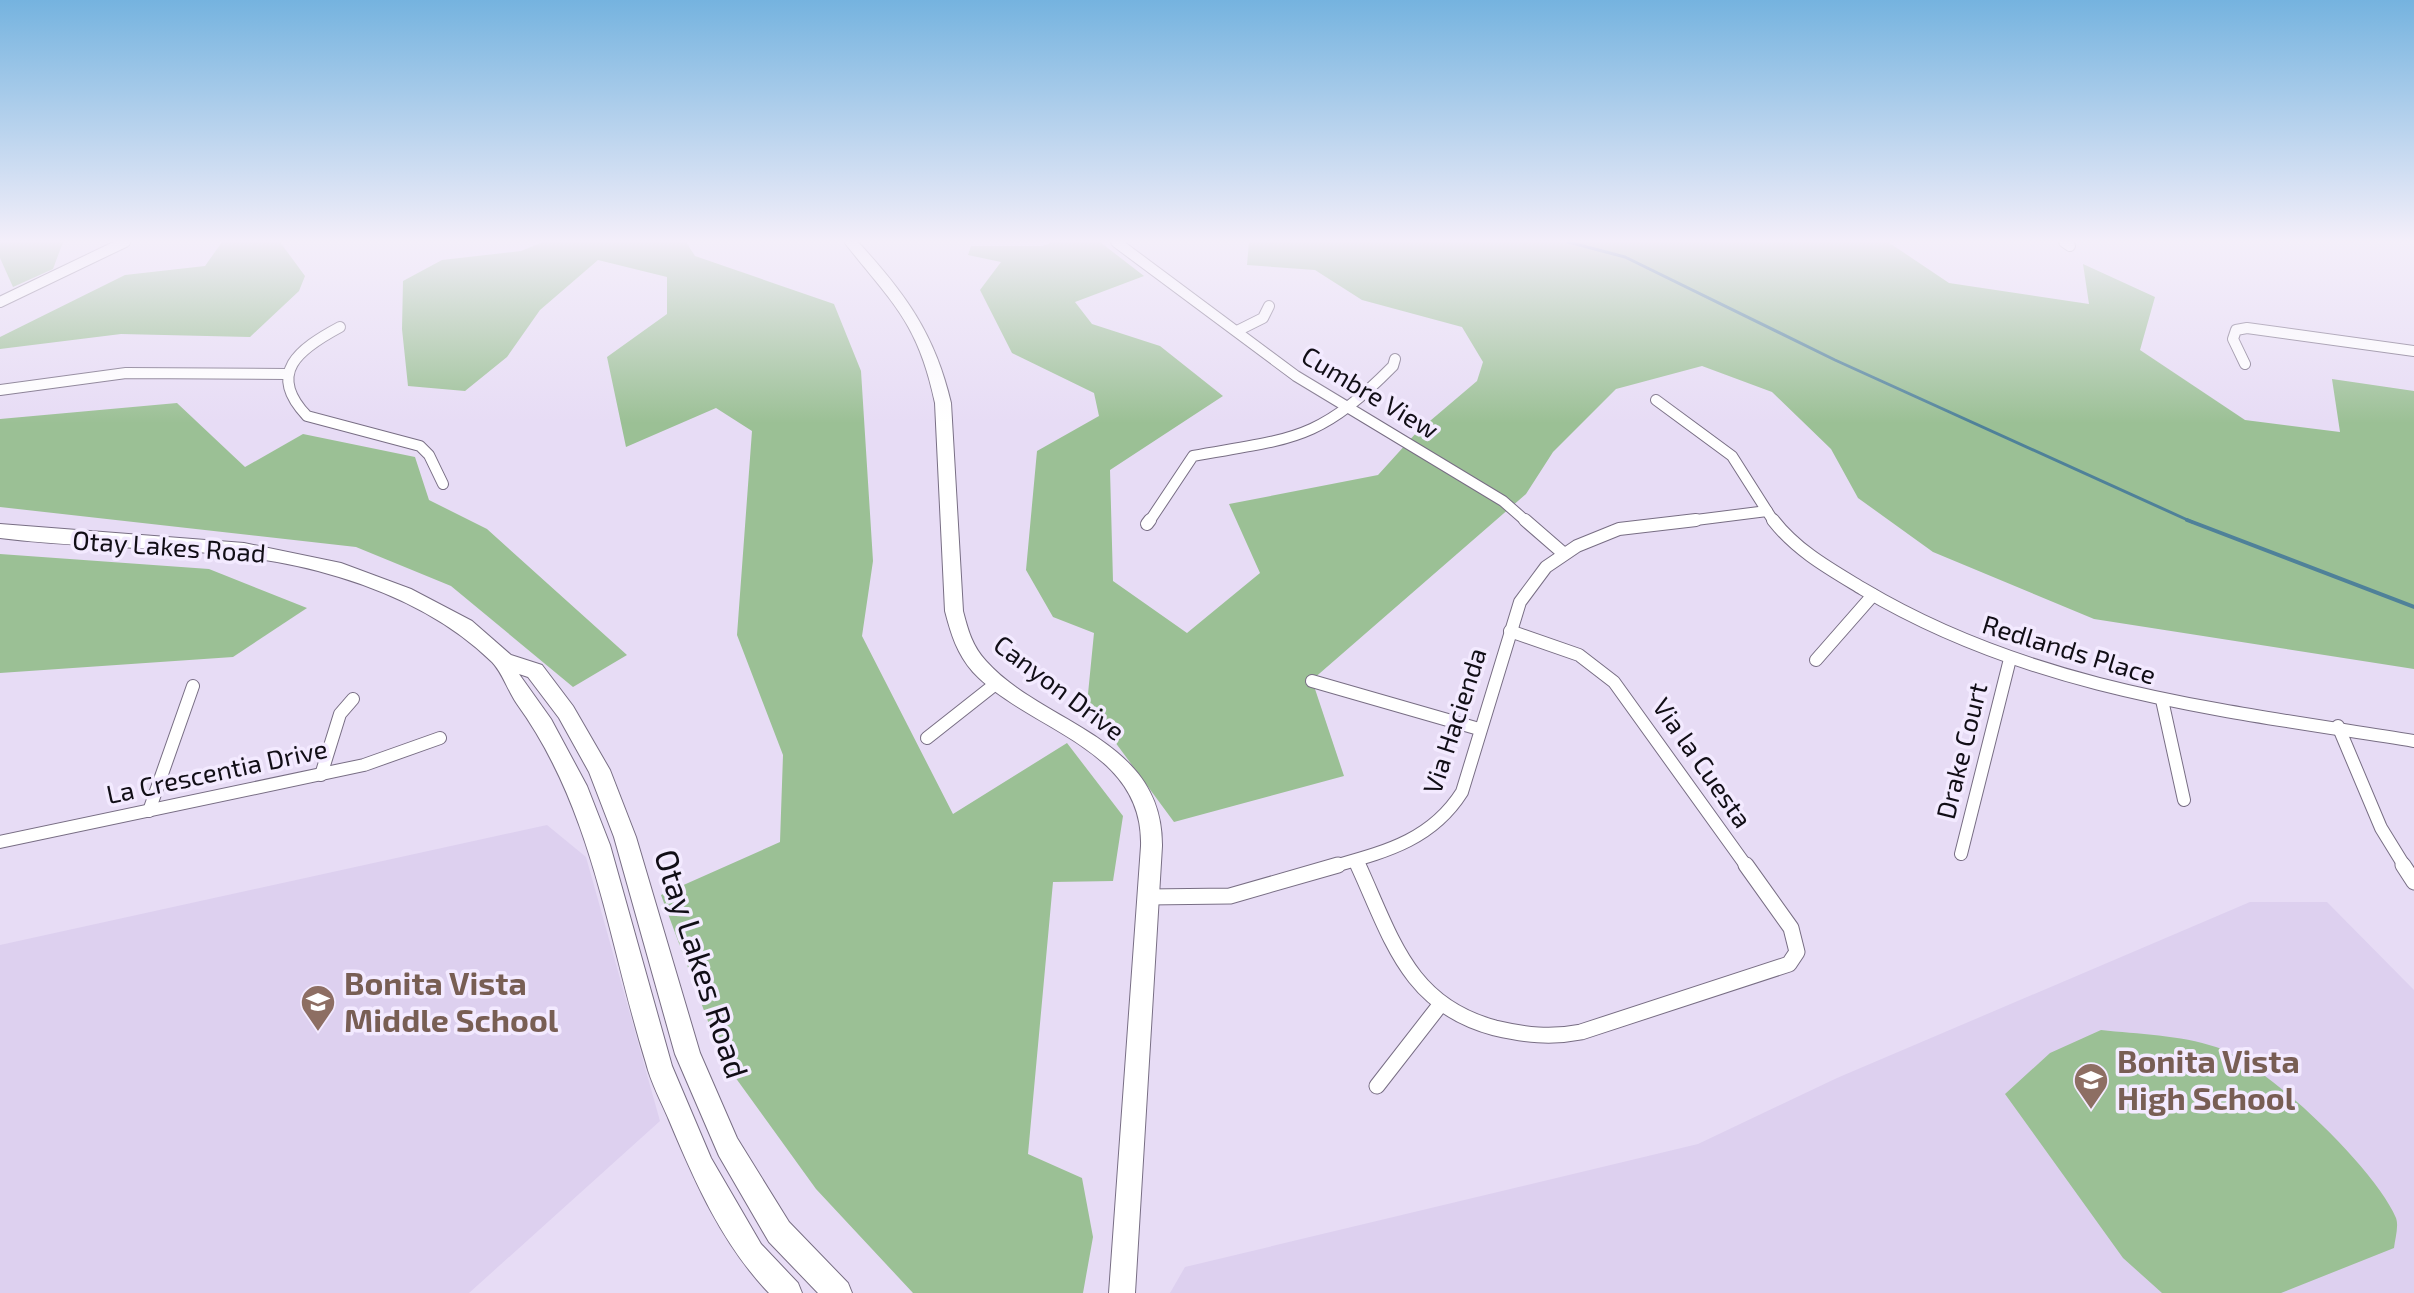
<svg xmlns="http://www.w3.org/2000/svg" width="2414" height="1293" font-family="'Exo 2',sans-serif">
<rect width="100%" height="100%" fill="#e7dcf5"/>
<g fill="#ddd0ef">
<polygon points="547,825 586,857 660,1121 469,1293 0,1293 0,945"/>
<polygon points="2250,902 2327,902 2414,990 2414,1293 1170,1293 1185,1267 1698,1144 1837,1078"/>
</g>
<g fill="#9bc095">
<polygon points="0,242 63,242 53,269 13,287 0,258"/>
<polygon points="222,242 280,242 305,276 299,291 250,337 121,334 0,349 0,337 125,275 205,266"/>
<polygon points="543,242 686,242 695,256 834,304 861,371 873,561 862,636 953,814 1067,743 1123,816 1113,881 1053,882 1028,1154 1082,1178 1093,1237 1083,1293 913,1293 816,1189 722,1059 661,895 780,842 783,755 737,635 752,431 716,408 626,447 607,357 667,314 667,277 598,260 540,310 507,357 465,391 408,386 402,329 403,281 442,260 521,251"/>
<polygon points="1052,242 1100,242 1144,276 1075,302 1092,324 1160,346 1223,396 1110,470 1113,581 1187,633 1260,573 1229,504 1378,475 1417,432 1477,381 1483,362 1462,327 1362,300 1315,270 1247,265 1249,242 1888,242 1949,283 2089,304 2083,264 2155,297 2140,350 2245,420 2340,432 2332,379 2414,391 2414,669 2094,619 1933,552 1858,498 1831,449 1772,392 1702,366 1616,389 1553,452 1526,494 1312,680 1344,776 1174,822 1087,704 1094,633 1053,617 1026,570 1037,451 1099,416 1094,393 1012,353 980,290 1001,262 968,255 971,246 1043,246"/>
<polygon points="177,403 245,467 303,434 415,457 429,500 487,529 627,655 573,687 451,586 356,547 0,507 0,419"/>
<polygon points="0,554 209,569 307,608 233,657 0,673"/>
<path d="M2101,1030C2138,1034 2180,1035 2216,1047C2267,1065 2375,1168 2396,1218C2399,1226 2395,1239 2394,1248L2281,1293H2162L2123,1258L2005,1094L2050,1053Z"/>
</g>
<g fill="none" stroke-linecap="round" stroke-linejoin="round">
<polyline stroke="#4f8199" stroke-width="3" points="1568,242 1625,257 1835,360 2192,522"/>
<polyline stroke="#4f8199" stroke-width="4" points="2187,520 2414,607"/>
<g stroke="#786e84" stroke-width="12">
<g id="street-far2">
<polyline points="1116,242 1296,376 1503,501 1527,522"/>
<polyline points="2064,242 2070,246"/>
<polyline points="0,302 125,242"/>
<path d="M340,327C299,349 266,373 307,416L420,446L429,455L443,484"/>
<polyline points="1237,331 1263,318 1269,306"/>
<polyline points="2245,364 2233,339 2236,330 2247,328 2414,351"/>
<polyline points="0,390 126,373 287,374"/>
<polyline points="1656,400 1732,456 1774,522"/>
<path d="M1149,522L1193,456C1293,438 1318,442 1393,366L1395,359"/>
<polyline points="1680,522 1767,511"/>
</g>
</g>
<g stroke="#786e84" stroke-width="14">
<g id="street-far1">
<polyline points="1525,520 1563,553"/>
<path d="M1773,520C1797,551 1830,569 1863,589C2034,691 2222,710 2414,741"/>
<polyline points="1147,524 1150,520"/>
<polyline points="1510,631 1579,655 1614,682 1747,867"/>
<polyline points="1816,660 1873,595"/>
<polyline points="1312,681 1479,729"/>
<polyline points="2162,700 2184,800"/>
<polyline points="2338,726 2381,828 2405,867"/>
<polyline points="927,738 998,682"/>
<polyline points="321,775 340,714 353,699"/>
<polyline points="149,811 193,686"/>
<polyline points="0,842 364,765 440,738"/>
<polyline points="1961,854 2010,659"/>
<polyline points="1356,861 1359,867"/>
<path d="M1331,867C1384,852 1431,841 1462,792L1520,602L1546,567L1577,546L1619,529L1696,520"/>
</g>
</g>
<g stroke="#786e84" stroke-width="17">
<g id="street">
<path d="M1358,865C1392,939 1408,1005 1495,1028C1525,1035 1551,1038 1581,1032L1789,964L1797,952L1791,928L1746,865"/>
<polyline points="2403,865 2414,882"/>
<polyline points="1148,897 1230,896 1338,865"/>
<polyline points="1377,1086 1440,1005"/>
</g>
</g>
<g stroke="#786e84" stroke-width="2">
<path id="secondary" d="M844,242H858C905,293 935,334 951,403L963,611C968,630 972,646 986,661C1043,725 1163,737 1162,846L1135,1293H1109L1141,846C1144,747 1028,731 973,672C957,654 951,634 945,611L935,403C918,322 892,303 844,242Z"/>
</g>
<g stroke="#786e84" stroke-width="2">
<path id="primary" d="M0,524L244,543L341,563L411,589L472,621L511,655L542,665L573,706L610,770L636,837L700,1053L737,1138L789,1222L848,1283L852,1293H818L769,1242L719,1156L675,1054L614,837L589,772L559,718L528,677L519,674L551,719L587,786L610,845L672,1066L711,1158L761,1244L798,1283L802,1293H769C722,1244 695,1182 669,1120C661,1101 651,1083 646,1063C608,941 594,810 517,704C508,691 502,672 492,662C450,621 395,594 339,577C231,543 112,552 0,538Z"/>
</g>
<use href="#street-far2" stroke="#fff" stroke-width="10"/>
<use href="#street-far1" stroke="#fff" stroke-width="12"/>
<use href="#street" stroke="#fff" stroke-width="15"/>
<use href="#secondary" fill="#fff" fill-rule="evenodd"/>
<use href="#primary" fill="#fff" fill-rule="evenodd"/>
</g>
<linearGradient id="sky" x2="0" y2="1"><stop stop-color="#75b3df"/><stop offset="0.57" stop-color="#f4effa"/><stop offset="1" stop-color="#f4effa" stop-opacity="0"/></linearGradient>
<rect width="2414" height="423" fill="url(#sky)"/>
<defs>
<g id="school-pin" transform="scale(1.8)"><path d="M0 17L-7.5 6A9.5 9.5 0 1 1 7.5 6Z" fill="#8d6e63" stroke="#f3eaff"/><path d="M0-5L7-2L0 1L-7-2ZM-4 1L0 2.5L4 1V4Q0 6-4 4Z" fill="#fff"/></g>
</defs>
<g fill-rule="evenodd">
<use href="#school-pin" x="318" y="1002"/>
<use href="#school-pin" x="2091" y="1080"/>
</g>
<g text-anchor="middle" stroke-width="7" stroke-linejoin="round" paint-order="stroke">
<g font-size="26" fill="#110e16" stroke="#f3eaff">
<text transform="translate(1370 393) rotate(31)" y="9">Cumbre View</text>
<text transform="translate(169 547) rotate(4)" y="9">Otay Lakes Road</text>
<text transform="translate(2069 650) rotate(17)" y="9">Redlands Place</text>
<text transform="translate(1059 688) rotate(37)" y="9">Canyon Drive</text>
<text transform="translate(1455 721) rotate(-72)" y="9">Via Hacienda</text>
<text transform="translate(1962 751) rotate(-76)" y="9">Drake Court</text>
<text transform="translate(1702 763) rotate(55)" y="9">Via la Cuesta</text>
<text transform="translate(217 772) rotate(-12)" y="9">La Crescentia Drive</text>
</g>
<g font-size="32" fill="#110e16" stroke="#f3eaff">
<text transform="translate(701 964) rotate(72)" y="11">Otay Lakes Road</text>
</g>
<g font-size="32" font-weight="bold" fill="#785e54" stroke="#f3eaff" text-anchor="start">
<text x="344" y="995">Bonita Vista<tspan x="344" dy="37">Middle School</tspan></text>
<text x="2117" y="1073">Bonita Vista<tspan x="2117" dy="37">High School</tspan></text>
</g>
</g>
</svg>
